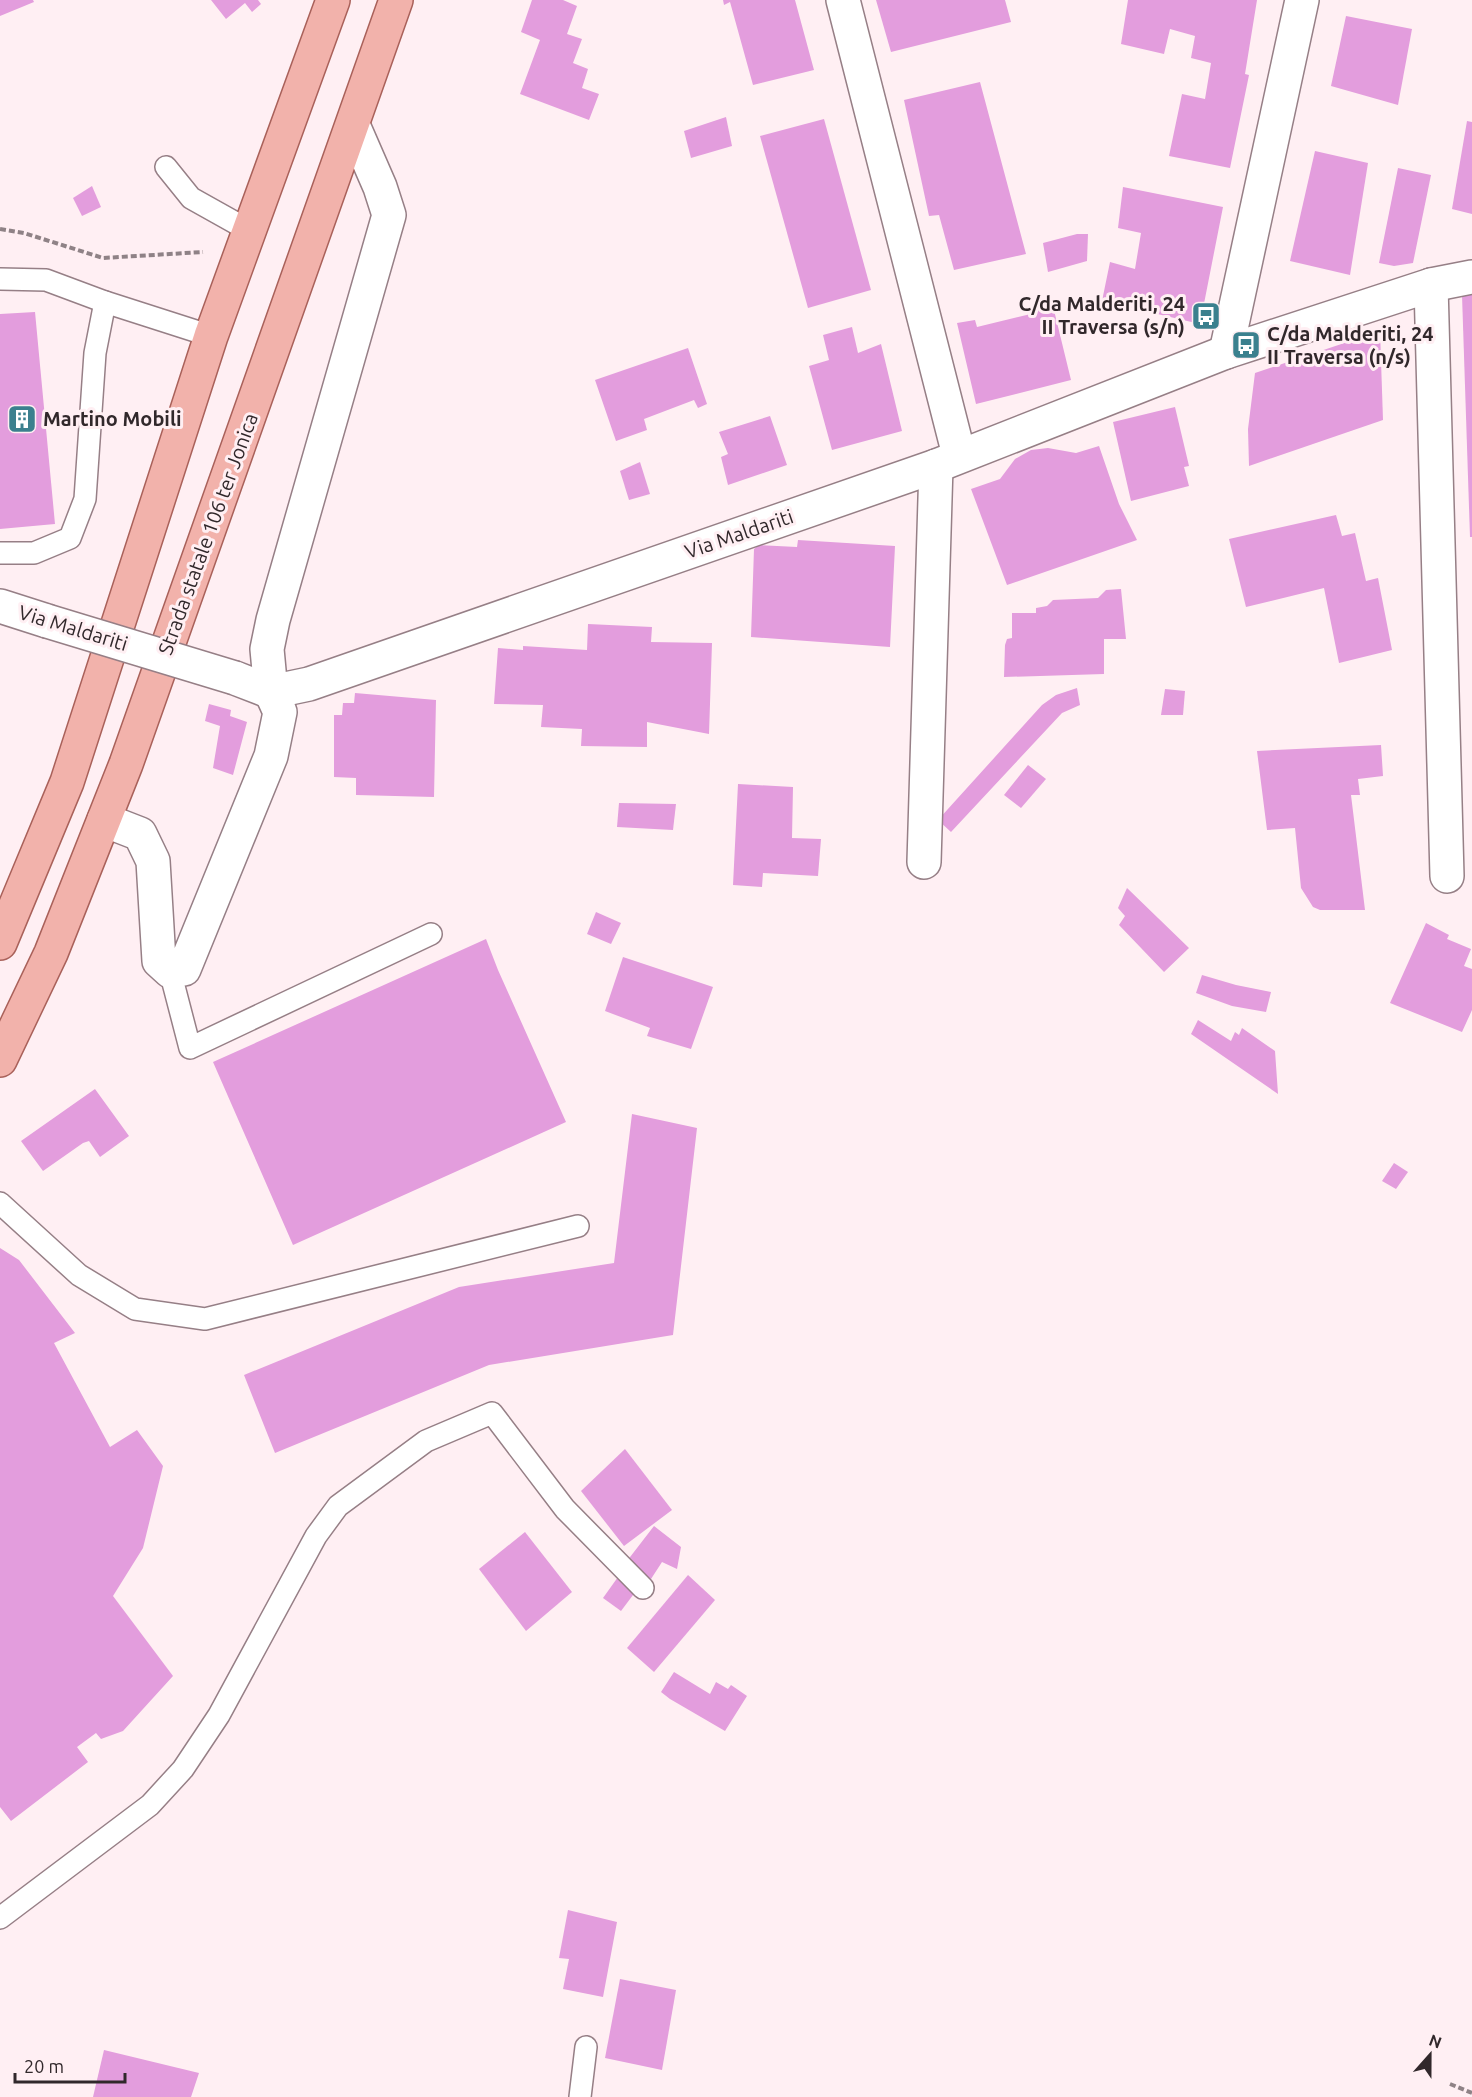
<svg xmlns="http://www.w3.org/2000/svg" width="1472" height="2097" font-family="Ubuntu,sans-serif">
<rect width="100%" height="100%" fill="#ffeff3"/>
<g fill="#e39ddd">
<polygon points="0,0 33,0 34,2 0,16"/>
<polygon points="211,0 258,0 261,4 252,12 245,3 226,19"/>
<polygon points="532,0 563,0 577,6 567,34 582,39 573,63 588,69 582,88 599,94 589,120 520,94 540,40 521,32"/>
<polygon points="723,0 795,0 814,70 753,85 730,2 724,5"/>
<polygon points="876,0 1005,0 1011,22 891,52"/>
<polygon points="1128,0 1257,0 1245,74 1249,75 1230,168 1169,156 1182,94 1205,99 1211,63 1191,58 1195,36 1170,29 1164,54 1121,44"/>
<polygon points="1346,16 1412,29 1398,105 1331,86"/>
<polygon points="980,82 1026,254 954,270 939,215 929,216 904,100"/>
<polygon points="726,117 732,146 691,158 684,131"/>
<polygon points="824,119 871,290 808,308 760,136"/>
<polygon points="1467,121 1472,122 1472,214 1452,209"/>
<polygon points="1315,151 1368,163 1350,275 1290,261"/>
<polygon points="1398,168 1431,175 1413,263 1394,266 1379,263"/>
<polygon points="92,186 101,207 82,216 73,198"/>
<polygon points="1123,187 1223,207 1200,324 1102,301 1110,262 1135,269 1141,233 1118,228"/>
<polygon points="1077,234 1088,234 1087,261 1048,272 1043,243"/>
<polygon points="1462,295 1472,295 1472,537 1470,537"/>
<polygon points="1052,302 1071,380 976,404 957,323 975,320 977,327 1035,313 1033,305"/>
<polygon points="35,312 55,524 0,529 0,314"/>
<polygon points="852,327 858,353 881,344 902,431 832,450 809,366 829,360 823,335"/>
<polygon points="1380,331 1383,420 1249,466 1248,429 1255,373"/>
<polygon points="688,348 707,404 698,408 694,400 644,419 647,430 616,441 595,380"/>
<polygon points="1175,407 1189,466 1184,467 1189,486 1131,501 1113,422"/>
<polygon points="770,416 787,465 728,485 721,457 728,454 719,432"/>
<polygon points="1099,446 1119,504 1137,540 1007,585 971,489 1000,479 1015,459 1031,450 1048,448 1076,453"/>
<polygon points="640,462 650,494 629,500 620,471"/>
<polygon points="1336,515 1342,536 1355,533 1366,581 1378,578 1392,650 1339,663 1324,588 1246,607 1229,539"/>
<polygon points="798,540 895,546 890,647 751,637 754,549 759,545 797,547"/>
<polygon points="1121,589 1126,639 1104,639 1104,674 1004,677 1005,645 1007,639 1012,638 1012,613 1036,613 1036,608 1047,606 1053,600 1098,598 1106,590"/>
<polygon points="588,624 652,627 651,642 712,643 709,734 647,722 647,747 581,746 582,729 541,727 543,705 494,704 498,648 523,650 523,646 587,650"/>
<polygon points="1077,688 1080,705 1062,713 951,832 938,820 1042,705 1056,695"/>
<polygon points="1165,689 1185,691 1183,715 1161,715"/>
<polygon points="355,693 436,700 434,797 356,795 356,778 334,777 334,715 342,715 343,703 354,703"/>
<polygon points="209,704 231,710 230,716 247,722 233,775 213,768 220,726 205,721"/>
<polygon points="1381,745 1383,776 1358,779 1360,795 1351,795 1365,910 1320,910 1313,907 1301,888 1295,828 1267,830 1257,751"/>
<polygon points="1028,765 1046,779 1021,808 1004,795"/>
<polygon points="738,784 793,787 792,838 821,839 818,876 763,873 762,887 733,885"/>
<polygon points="619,803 676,804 673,830 617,827"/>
<polygon points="1127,888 1189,948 1164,972 1119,925 1125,916 1118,908"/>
<polygon points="596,912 621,923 611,944 587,934"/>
<polygon points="1426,923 1449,935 1447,939 1471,949 1464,966 1472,969 1472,1010 1462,1032 1390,1003"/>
<polygon points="486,939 498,970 566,1122 293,1245 213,1062"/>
<polygon points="623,957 713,987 691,1049 647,1036 650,1028 605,1011"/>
<polygon points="1202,975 1236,985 1271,992 1266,1012 1232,1006 1196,993"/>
<polygon points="1198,1020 1231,1041 1235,1032 1239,1035 1242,1028 1275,1051 1278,1094 1191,1034"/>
<polygon points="95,1089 129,1136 100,1157 89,1141 83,1143 43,1171 21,1141"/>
<polygon points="632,1114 697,1128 673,1335 489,1365 275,1453 244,1375 459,1287 614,1263"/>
<polygon points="1394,1163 1408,1172 1396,1189 1382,1181"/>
<polygon points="0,1248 19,1260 75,1333 54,1343 110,1447 137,1430 163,1466 143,1548 113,1596 173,1676 123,1731 101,1739 96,1733 77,1747 88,1762 11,1821 0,1807"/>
<polygon points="625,1449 672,1510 624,1546 581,1491"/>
<polygon points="654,1526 681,1547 677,1569 662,1562 651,1579 627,1561"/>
<polygon points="525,1532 572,1592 526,1631 479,1569"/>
<polygon points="688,1575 715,1600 654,1672 627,1648"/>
<polygon points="618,1577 636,1591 621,1611 603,1598"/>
<polygon points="674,1672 710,1694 716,1682 728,1689 731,1685 747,1696 725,1731 670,1699 661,1692"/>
<polygon points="568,1910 617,1922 603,1997 563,1989 569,1959 559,1958"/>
<polygon points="620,1979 676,1990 662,2070 605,2058"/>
<polygon points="104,2050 199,2073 191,2097 93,2097"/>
</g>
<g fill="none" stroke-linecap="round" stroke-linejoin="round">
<g stroke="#967f86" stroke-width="24">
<g id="lane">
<polyline points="166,167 191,198 250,231"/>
<polyline points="0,279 46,280 105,302 211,336"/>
<polyline points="0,553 34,553 70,538 85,499 95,353 105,302"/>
<polyline points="170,971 190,1048 431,934"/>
<polyline points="0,1203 79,1275 135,1309 205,1319 578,1226"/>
<polyline points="0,1918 150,1805 183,1769 219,1715 316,1536 338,1506 426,1441 492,1413 565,1509 643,1588"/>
<polyline points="580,2097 586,2047"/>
</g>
</g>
<g stroke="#967f86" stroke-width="36">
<g id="street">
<polyline points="843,0 959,455"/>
<polyline points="1431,285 1447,876"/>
<polyline points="1226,352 1302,0"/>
<polyline points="0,606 47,621"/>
<polyline points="235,678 271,692 309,684 936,466 1226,352 1431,285 1472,277"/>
<polyline points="104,820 140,834 153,861 159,961 170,971 184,969 271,756 280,712 271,692 267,649 273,620 389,215 380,187 353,125"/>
<polyline points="924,862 936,466"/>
</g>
</g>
<g stroke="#a9615a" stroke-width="36">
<g id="primary">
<polyline points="0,943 67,782 211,336 333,0"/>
<polyline points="0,1060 51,953 126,764 396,0"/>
</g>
</g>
<g stroke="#8f8286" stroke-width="4" stroke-dasharray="6 3" stroke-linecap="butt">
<polyline points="0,229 24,233 103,258 203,252"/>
<polyline points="1450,2084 1472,2093"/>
</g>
<use href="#lane" stroke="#fff" stroke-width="21"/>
<use href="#street" stroke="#fff" stroke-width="33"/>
<use href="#primary" stroke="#f2b2ab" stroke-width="33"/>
<g stroke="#967f86" stroke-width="36" stroke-linecap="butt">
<polyline id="street-bridge" points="47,621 235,678"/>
</g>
<use href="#street-bridge" stroke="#fff" stroke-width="33"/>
</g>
<defs>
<g id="bus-square" transform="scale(1.5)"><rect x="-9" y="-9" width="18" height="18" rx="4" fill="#3b808e" stroke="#ffeff3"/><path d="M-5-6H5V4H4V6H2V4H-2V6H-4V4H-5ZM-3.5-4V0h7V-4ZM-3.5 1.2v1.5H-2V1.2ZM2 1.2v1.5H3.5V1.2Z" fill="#fff"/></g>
<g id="building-square" transform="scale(1.5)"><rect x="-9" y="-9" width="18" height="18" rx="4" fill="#3b808e" stroke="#ffeff3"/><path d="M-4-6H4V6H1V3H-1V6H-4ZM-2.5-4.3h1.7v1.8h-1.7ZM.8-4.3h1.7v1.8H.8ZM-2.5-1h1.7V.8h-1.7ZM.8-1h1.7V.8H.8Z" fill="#fff"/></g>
</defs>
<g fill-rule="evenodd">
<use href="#bus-square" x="1206" y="316"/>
<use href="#bus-square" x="1246" y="345"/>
<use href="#building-square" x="22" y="419"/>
</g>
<g text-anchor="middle" stroke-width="6" stroke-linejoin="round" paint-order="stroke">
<g font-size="20" font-weight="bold" fill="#31282b" stroke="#ffeff3" text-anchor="start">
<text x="1185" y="311" text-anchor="end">C/da Malderiti, 24<tspan x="1185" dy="23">II Traversa (s/n)</tspan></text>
<text x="1267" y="341">C/da Malderiti, 24<tspan x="1267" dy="23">II Traversa (n/s)</tspan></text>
<text x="43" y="426">Martino Mobili</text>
</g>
<g font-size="20" fill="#31282b" stroke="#ffeff3">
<text transform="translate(208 534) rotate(-70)" y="7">Strada statale 106 ter Jonica</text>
<text transform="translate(739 534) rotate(-19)" y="7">Via Maldariti</text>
<text transform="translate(73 628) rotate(17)" y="7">Via Maldariti</text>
</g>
</g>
<g transform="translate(1430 2055) rotate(21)" stroke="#ffeff3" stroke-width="4.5" paint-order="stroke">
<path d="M0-4.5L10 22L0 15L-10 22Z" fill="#31282b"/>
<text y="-9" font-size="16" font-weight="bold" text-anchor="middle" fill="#31282b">N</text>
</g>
<path d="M15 2073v9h110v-9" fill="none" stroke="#31282b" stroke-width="3"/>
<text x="24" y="2073" font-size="18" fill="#31282b" stroke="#ffeff3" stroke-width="4.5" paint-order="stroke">20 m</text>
</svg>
